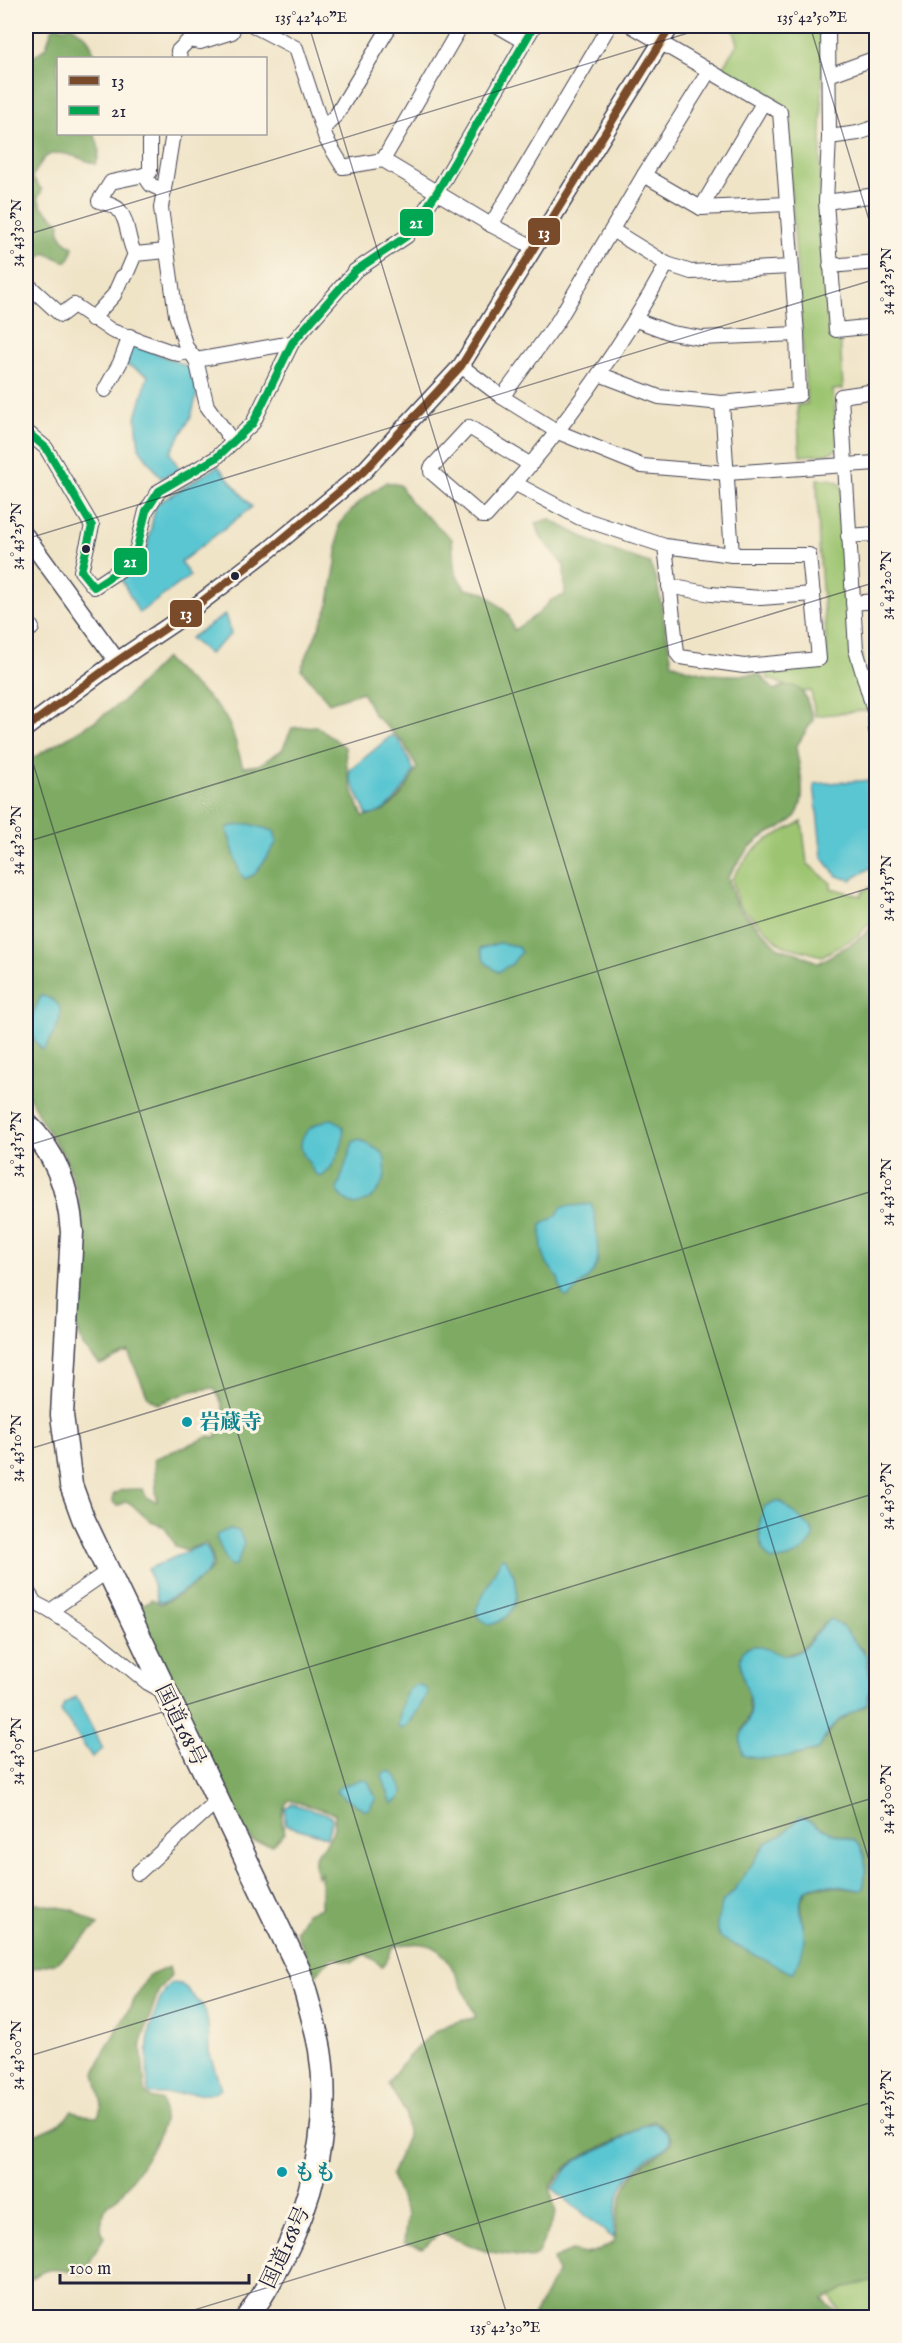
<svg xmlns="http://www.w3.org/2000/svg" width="902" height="2343" font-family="'IM FELL English','Noto Serif JP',serif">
<rect width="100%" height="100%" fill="#fcf5e5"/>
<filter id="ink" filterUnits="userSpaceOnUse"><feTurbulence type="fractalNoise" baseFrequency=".0167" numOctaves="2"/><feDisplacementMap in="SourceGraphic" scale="12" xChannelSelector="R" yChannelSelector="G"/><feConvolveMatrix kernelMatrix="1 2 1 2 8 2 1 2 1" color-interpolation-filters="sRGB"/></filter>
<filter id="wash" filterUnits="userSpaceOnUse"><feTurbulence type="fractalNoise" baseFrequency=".008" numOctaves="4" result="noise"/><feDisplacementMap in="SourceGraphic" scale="24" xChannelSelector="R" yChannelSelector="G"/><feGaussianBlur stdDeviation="1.35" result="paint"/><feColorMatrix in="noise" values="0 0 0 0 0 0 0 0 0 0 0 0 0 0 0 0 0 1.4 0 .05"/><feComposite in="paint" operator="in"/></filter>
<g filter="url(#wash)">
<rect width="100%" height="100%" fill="#f0e4c7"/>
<g fill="#9dc571" stroke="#607456" stroke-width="1.5">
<polygon points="732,26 823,26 820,204 829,337 840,336 843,389 833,390 838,449 827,454 800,456 797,405 807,404 785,109 721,69 738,43"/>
<polygon points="817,479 830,479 841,483 868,710 815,716 811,691 801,692 767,678 766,669 828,665 819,547"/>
<path d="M802,822L807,863L831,883V888L861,896L863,891L876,884V895L870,922L858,936L822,956L782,945L738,904L732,879C753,844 767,839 802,822Z"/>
<polygon points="876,2200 876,2317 843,2317 813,2268"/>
</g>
<g fill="#7eaa63" stroke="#50664f" stroke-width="1.5" fill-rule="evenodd">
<path d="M57,26L64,28L71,26C89,37 90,39 95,58H58V134H94C99,144 101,153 96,164C82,160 54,144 42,161C39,166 36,172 32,177L42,190L38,198L42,207L60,223C58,236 62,240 73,247L71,256L66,262L45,253L26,271V108L31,93L26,87L27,77L26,63L46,47L52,29Z"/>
<path d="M386,482L400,485L410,501L452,539L455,572L465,589L485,593L508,614L514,630L539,613L551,600L565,595L564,566L541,538L536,523L549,519L602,547L650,563L657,582L672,663C700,676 729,676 759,674L774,690C802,676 807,698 813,720L796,747C798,762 804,782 802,798C798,829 776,825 757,841C745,851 736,864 728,877L736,905L779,948L797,953L819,963C834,952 866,940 872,924C875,916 875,908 876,900V2281L846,2287L823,2300L843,2317H533L557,2273L553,2259L572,2251L585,2254L600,2250L614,2242C618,2211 619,2182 646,2162C655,2155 666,2151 672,2142C670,2132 663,2126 654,2121C639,2126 629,2135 616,2141C585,2155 571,2157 550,2187L556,2214L537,2255L531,2258L485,2251L440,2233L423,2248L404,2243L407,2215L391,2175L407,2136L406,2113L388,2084C399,2064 430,2030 453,2023C461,2020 469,2020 476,2017C466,1998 454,1962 437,1949C430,1944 417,1943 410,1944C403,1944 397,1945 392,1948L389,1957L382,1966L365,1954L353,1962L333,1958L325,1964L315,1976L296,1932L306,1913L321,1908V1873L317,1877C310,1845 321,1856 332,1833C335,1828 334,1819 335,1813L289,1800C280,1810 280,1821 285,1833L272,1845L252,1841L229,1808L139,1614V1607L152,1599L160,1604C181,1596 198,1583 213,1567V1557L206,1543L186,1550L175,1546L165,1527L151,1522L130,1503L125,1502L117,1506L113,1502V1495C121,1488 133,1489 143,1489L146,1497L157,1502L154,1459L210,1436L216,1438C226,1416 227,1409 214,1388L192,1391L158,1404L148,1397L128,1352L100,1365L83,1346L76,1325L79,1285V1197L64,1156L41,1120L26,1090V762L95,721L123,701L165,658C183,680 215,697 228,722C235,735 238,753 243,767L259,765L282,750L292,728L316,726L345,747C347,775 351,791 363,816C390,816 407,790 417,768L403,742L374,715L362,692L329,703L301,669L328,607L336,563L339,524L358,503ZM824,1623L840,1624L854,1643L864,1650V1706C841,1716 830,1728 818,1750L793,1756L747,1757L742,1730L750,1714L748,1695L785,1654C804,1655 812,1635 824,1623ZM805,1818L830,1833L851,1839L859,1890L825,1886L808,1889L801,1900L804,1941L723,1901L734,1891L766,1843L782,1835L797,1820Z"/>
<polygon points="26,1901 74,1910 98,1925 58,1962 26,1970"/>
<path d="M169,1967L171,1975L158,1992L141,2043L145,2092L151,2098L162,2101C173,2128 136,2174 120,2195C116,2200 109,2202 106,2207C103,2214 102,2223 100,2230L104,2237L83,2274C54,2269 51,2264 26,2282V2139L61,2123L72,2111L80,2115L98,2116L102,2105L95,2073L104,2052L148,1976Z"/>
</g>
<g fill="#5ac6d2" stroke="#3e7486" stroke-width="1.5">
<polygon points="130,342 191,368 197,394 191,417 170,453 180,470 161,478 139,448 136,418 148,375 123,363"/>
<path d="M218,466L252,507L181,562L190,576L139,613L121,579C127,574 135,570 140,564C150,550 150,521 157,504Z"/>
<polygon points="225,615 231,634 209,654 190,638"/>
<path d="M392,735L400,742L414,770C407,786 387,816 367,815L350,778V770Z"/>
<polygon points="872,780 875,865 851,880 837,876 822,857 814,784"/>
<polygon points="249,824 274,831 277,842 255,874 245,879 240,873 227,830 228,827"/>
<polygon points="499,943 517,946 521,952 512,964 498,972 485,962 480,949"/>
<path d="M41,996C46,996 49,998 54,1001C70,1012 52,1036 45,1048L42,1050L34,1039L29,1023Z"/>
<path d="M333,1119L343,1127C346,1142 334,1169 321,1177C315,1175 312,1169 309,1163C305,1158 301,1152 301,1145C301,1130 321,1120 333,1119Z"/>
<path d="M359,1139L383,1153C391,1175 379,1201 354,1205L343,1198L337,1190L353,1142Z"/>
<path d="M591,1204C596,1210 599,1256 597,1264C593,1276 578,1287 569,1296L565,1297L562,1293L558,1278L546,1262L542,1249L541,1225L556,1216L562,1207Z"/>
<path d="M776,1501H780L807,1524L811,1528L814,1537C806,1553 788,1561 771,1560C757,1546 757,1523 765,1506Z"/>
<polygon points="230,1529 239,1531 244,1543 237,1564 232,1566 227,1562 216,1537 218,1534"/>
<path d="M202,1545L207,1547C209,1553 214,1559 211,1565C207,1579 175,1596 162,1602L158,1601L148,1569Z"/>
<path d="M504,1558C523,1583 523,1615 490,1625L478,1617L476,1609L501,1559Z"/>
<path d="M830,1619L840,1624L866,1655L871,1681L867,1704L840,1719L828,1732L818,1750C800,1755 761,1763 743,1755C734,1728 752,1727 751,1706C749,1687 735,1669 743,1651C757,1638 772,1655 787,1655C806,1655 817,1629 830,1619Z"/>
<path d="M418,1684L426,1688L428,1694C419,1705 413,1724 401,1729L398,1726C401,1712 401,1689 418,1684Z"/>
<polygon points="76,1697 103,1749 92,1757 61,1712 64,1704"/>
<polygon points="391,1771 398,1778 403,1792 399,1799 392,1804 382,1776 384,1773"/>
<polygon points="362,1779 368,1781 376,1798 369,1809 365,1810 336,1792 338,1788"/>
<polygon points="292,1804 331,1815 332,1820 327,1837 285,1825 285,1808"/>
<path d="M800,1817C810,1818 820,1828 830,1832C837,1836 846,1837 853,1840C869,1849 866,1874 863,1889L859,1890C845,1888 825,1882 811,1887C791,1895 806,1926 804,1940C802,1951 798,1963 794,1972H789L721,1938L717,1932V1923L723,1901L734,1891L766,1843L782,1835Z"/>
<path d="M172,1983L181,1984L203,2006L208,2024L209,2052L221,2088L214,2093L150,2094L148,2091C147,2055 145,2036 159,2002C162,1995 166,1987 172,1983Z"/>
<path d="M654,2123C661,2127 673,2134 669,2144C666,2150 655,2153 650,2157C618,2179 615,2202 613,2238L552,2188L569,2167L581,2158L617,2142L642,2126Z"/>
</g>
</g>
<g filter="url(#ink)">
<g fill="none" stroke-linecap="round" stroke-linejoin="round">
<g stroke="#413f50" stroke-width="16">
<g id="minor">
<polyline points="254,26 296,48 326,139 343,167 383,160 491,225 535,248"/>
<polyline points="498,26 524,41"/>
<polyline points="828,26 829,137 826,202 836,330 876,326"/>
<polyline points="180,58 178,51 189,40 200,42 232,32 234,26"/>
<polyline points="829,75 876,58"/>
<polyline points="323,129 337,114 390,26"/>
<polyline points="175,134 172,139 161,208 176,315 186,347 196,360"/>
<polyline points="829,137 858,133 876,127"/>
<polyline points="383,160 461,26"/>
<polyline points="144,175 150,172 150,134"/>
<polyline points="644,175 701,208 786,204"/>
<polyline points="826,202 876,195"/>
<polyline points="701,208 763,103"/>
<polyline points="491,225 609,26"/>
<polyline points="612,230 667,264 691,272 791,267"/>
<path d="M135,254C127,241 129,219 117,208C113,205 105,203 99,201L111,182L144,175L151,185L164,191"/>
<polyline points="830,266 876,262"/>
<polyline points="26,283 61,315 74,305 112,331 178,354 189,352"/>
<polyline points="92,319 114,295 122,277 126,275 135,254 166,251"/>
<polyline points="636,320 671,333 701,338 797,334"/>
<polyline points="461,366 502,397 558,432 642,466 727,473 876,463"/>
<polyline points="599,374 659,397 722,403 799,395 797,334 780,112 632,26"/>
<polyline points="105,390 120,363 130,336"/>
<polyline points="876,391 841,396 856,650 875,714 876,731"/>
<polyline points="502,397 558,321 644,175 709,71"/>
<polyline points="722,403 732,555"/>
<polyline points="26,431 46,448 92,526 81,571 94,587 129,564 137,548 146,511 159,491 216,458 253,423 292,343 355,271 407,236 437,192 534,26"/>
<polyline points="233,442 207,406 196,360 292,343"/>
<path d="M531,465L469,427L431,468V472L482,516H486C556,439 617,355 667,264"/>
<polyline points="516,484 580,518 665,546 732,555 809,555 819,659 744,666 680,657 677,653 665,546"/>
<polyline points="848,536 876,534"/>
<polyline points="669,586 711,594 761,598 813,594"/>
<polyline points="853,603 876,601"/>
<polyline points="26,619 32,628 26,632"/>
<polyline points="26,1589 35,1603 50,1611 108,1571"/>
<polyline points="50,1611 98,1642 148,1683 166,1693"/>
<polyline points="138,1873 218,1800"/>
</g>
</g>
<g stroke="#413f50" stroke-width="19">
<g id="tertiary">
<polyline points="26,536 117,661"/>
<polyline points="26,728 117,661 175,622 269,550 363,472 461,366 671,26"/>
</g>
</g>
<g stroke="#413f50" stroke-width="25">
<path id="trunk" d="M26,1124C57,1153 69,1191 72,1232L62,1415L71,1485L83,1518L299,1970C307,1997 315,2023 320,2050C335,2145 301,2241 247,2318"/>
</g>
<use href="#minor" stroke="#fff" stroke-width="14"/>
<use href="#tertiary" stroke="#fff" stroke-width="16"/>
<use href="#trunk" stroke="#fff" stroke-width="22"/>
<g stroke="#fcf5e5" stroke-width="12">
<polyline id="bus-1" points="26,728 117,661 175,622 269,550 363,472 461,366 671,26"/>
</g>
<g stroke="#fcf5e5" stroke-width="12">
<polyline id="bus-2" points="26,431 46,448 92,526 81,571 94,587 129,564 137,548 146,511 159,491 216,458 253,423 292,343 355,271 407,236 437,192 534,26"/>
</g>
<use href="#bus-1" stroke="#7a4b2a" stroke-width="8"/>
<use href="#bus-2" stroke="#00a651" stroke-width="8"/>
</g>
</g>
<path fill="none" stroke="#22223b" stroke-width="1.5" stroke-opacity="0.45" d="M309,26L876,1883M810,26L876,243M26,235L711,26M26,539L876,279M26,740L508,2318M26,842L876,582M26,1146L876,886M26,1450L876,1190M26,1754L876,1493M26,2057L876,1797M168,2318L876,2101"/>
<g fill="#22223b" stroke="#fcf5e5" stroke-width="2">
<circle cx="86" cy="549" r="5"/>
<circle cx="235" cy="576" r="5"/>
</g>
<g fill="#0f9aa8" stroke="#fcf5e5" stroke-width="2">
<circle cx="187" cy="1422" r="6"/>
<circle cx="282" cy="2172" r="6"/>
</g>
<g text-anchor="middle" stroke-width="6" stroke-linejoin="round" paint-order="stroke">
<g font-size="21" font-weight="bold" fill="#0d838f" stroke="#fcf5e5" text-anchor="start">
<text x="199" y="1429">岩蔵寺</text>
<text x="294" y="2179">もも</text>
</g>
<g font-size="21" fill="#22223b" stroke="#fcf5e5">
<text transform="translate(181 1725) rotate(64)" y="7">国道168号</text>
<text transform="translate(285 2247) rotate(-65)" y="7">国道168号</text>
</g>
</g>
<g stroke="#fcf5e5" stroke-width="2">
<rect x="399" y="208" width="35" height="29" rx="6" fill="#00a651"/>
<rect x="527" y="217" width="34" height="29" rx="6" fill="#7a4b2a"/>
<rect x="113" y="547" width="35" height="29" rx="6" fill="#00a651"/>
<rect x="169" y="599" width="34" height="29" rx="6" fill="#7a4b2a"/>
</g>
<g font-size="16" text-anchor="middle" font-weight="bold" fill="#fff">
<text x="416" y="228">21</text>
<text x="544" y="238">13</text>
<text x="130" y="567">21</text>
<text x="186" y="619">13</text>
</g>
<rect width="902" height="2343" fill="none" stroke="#fcf5e5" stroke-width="66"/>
<rect x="57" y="57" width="210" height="78" fill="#fcf5e5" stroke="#a5a1a1" stroke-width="1.5"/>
<rect x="69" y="76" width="30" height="9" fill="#7a4b2a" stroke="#a5a1a1" stroke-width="1.5"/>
<text x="111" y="87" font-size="18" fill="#22223b">13</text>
<rect x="69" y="106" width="30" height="9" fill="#00a651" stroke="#a5a1a1" stroke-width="1.5"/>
<text x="111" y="117" font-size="18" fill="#22223b">21</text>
<path d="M60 2274v9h189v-9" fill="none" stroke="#22223b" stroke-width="3"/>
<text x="69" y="2274" font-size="18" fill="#22223b" stroke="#fcf5e5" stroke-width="4.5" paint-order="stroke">100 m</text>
<rect x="33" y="33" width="836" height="2277" fill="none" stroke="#22223b" stroke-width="2"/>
<g font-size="15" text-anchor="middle" fill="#22223b">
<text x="311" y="22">135°42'40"E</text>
<text x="812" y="22">135°42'50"E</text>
<text transform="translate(16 233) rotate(-90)" y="5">34°43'30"N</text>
<text transform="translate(886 281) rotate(-90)" y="5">34°43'25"N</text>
<text transform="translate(16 536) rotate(-90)" y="5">34°43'25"N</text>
<text transform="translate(886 585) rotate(-90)" y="5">34°43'20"N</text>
<text transform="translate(16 840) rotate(-90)" y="5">34°43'20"N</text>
<text transform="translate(886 888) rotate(-90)" y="5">34°43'15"N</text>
<text transform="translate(16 1144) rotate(-90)" y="5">34°43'15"N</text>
<text transform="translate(886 1192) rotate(-90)" y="5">34°43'10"N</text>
<text transform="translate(16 1448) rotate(-90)" y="5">34°43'10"N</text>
<text transform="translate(886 1496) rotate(-90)" y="5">34°43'05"N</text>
<text transform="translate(16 1751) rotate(-90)" y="5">34°43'05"N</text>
<text transform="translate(886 1799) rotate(-90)" y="5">34°43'00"N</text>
<text transform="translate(16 2055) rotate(-90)" y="5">34°43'00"N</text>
<text transform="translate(886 2103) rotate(-90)" y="5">34°42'55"N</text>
<text x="505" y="2332">135°42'30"E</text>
</g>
</svg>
